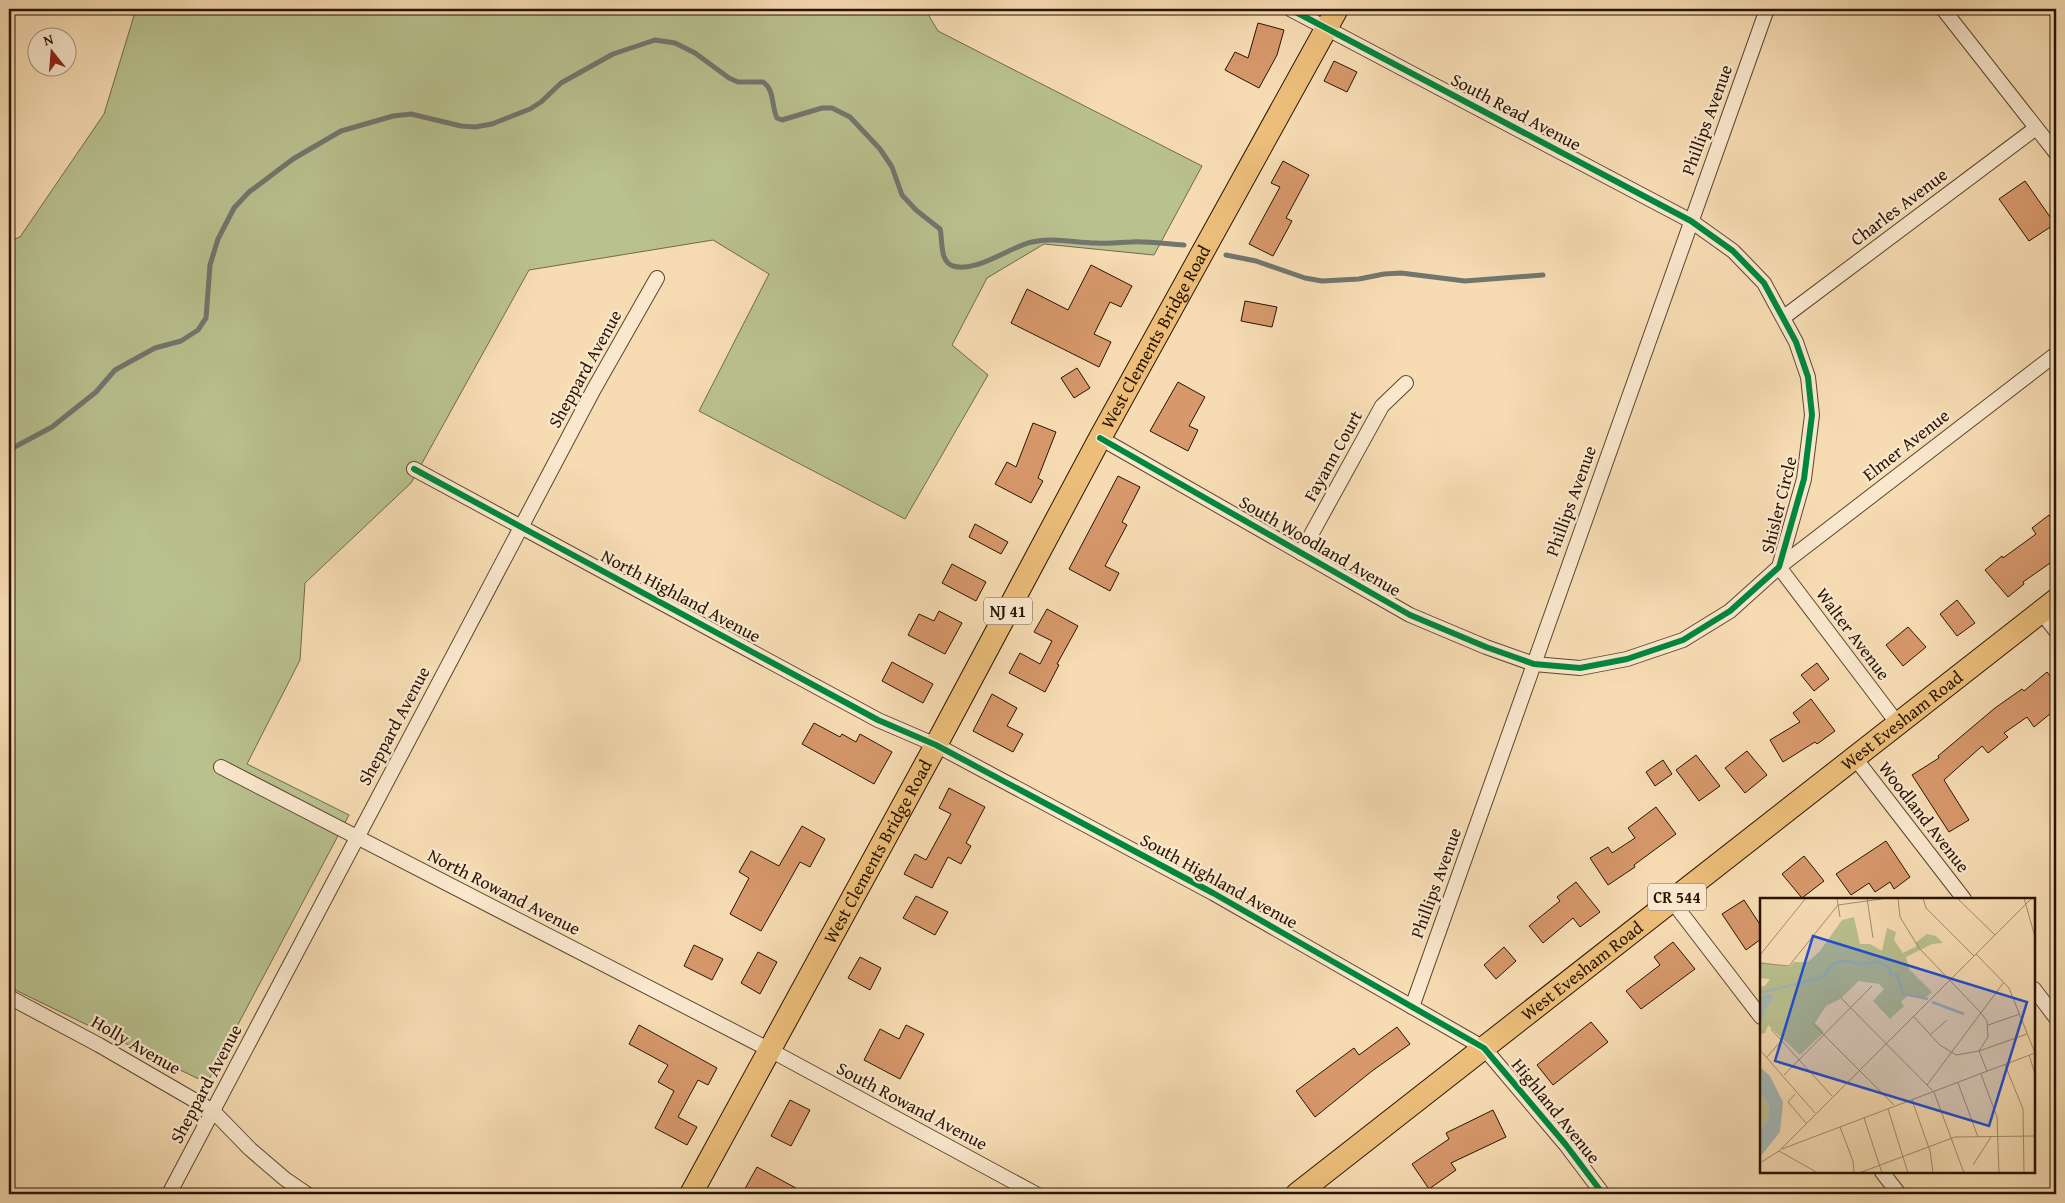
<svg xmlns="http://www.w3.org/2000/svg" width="2065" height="1203" font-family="'Gentium Book Plus',serif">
<rect width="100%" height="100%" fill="#f7dcb3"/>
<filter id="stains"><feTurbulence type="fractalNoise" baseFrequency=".004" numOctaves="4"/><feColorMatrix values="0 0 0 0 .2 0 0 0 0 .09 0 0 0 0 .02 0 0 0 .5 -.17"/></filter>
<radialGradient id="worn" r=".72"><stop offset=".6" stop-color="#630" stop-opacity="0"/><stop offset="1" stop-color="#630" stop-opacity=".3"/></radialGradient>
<polygon fill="#b9c18f" stroke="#716a48" points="136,9 925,9 938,31 1202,166 1154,255 1044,244 987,278 952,345 988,375 905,519 699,411 769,274 713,240 529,270 411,483 305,583 300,660 247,764 349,815 207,1083 9,987 9,241 20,237 104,114"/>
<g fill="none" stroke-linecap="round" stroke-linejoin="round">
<g stroke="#72766e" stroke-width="5">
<polyline points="1226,255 1256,261 1305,278 1322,281 1359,279 1384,274 1401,273 1465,281 1543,275"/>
<path d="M9,450L52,427L96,392L115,370L155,348L181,341L198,330L206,318L210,265L218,239L234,208L249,192L293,159L341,131L393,116L411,114L461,126L475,127L492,124L530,109L541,102L561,83L613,54L655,40L675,43L695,53L729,78L738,82H763C775,90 771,106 777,118L782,120L822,108H832L850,117L880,149L892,167L902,195L916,210L940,229C943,240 939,261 953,266C977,273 1009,247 1032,242C1054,237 1075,243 1096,243C1108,244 1119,242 1131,242C1148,241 1166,244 1184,245"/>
</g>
</g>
<g fill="#d7986b" stroke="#291400">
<polygon points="1258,23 1284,30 1277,55 1259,88 1225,70 1235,52 1248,58"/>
<polygon points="1334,61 1357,72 1347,92 1324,81"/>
<polygon points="1283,161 1309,175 1286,218 1292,221 1273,256 1249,244 1280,187 1271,183"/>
<polygon points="2025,181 2055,224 2029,241 1999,199"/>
<polygon points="1091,265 1132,286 1121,307 1110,302 1094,334 1111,342 1099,367 1011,323 1027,289 1068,310"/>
<polygon points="1245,301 1277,307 1272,327 1241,321"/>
<polygon points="1077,368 1090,388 1074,398 1061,378"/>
<polygon points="1178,382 1205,397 1189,426 1198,430 1188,451 1150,431"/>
<polygon points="1033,423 1056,432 1038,478 1043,481 1031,503 995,484 1007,462 1016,467"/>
<polygon points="1118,476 1140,487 1122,522 1127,525 1105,566 1119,573 1110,591 1069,569"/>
<polygon points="2049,515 2056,524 2056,559 2023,582 2024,584 2008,597 1985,570 2002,556 2003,558 2036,534 2032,528"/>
<polygon points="975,524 1008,542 1001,554 969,537"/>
<polygon points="952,564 986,582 976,601 942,583"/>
<polygon points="1957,600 1975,623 1957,636 1940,614"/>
<polygon points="1047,609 1078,626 1057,664 1059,665 1045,692 1009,673 1020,653 1040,664 1052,641 1034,632"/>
<polygon points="939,611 962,623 945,654 908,635 919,614 934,621"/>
<polygon points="1908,627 1926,647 1903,666 1886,645"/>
<polygon points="892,662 933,684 923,703 882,681"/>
<polygon points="1817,663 1829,679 1814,691 1801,675"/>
<polygon points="2047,672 2056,683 2056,709 2034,727 2027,717 2004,733 2008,737 1988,753 1982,746 1944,780 1969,820 1949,832 1912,775 1939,758 1938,756 1995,708 2022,689 2024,691"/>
<polygon points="992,694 1017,708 1007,726 1023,734 1013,752 973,731"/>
<polygon points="1811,699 1835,731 1817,744 1815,742 1783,762 1770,740 1800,722 1793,713"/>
<polygon points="814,723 840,737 842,734 856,742 860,734 892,752 874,784 802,744"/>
<polygon points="1747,751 1767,775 1745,793 1725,768"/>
<polygon points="1696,755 1720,786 1699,801 1676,770"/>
<polygon points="1663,760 1672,774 1655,786 1646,772"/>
<polygon points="949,788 985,807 966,843 971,846 961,864 948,857 932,888 904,874 915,854 926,860 951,814 939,808"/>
<polygon points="1656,807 1676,834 1634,865 1635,867 1608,885 1590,858 1608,847 1612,853 1635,838 1628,828"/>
<polygon points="802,826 825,839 810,867 800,862 761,931 730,914 749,878 739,872 751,851 779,866"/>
<polygon points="1886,841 1910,877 1894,889 1890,882 1875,892 1869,883 1851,895 1836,874"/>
<polygon points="1804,856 1824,881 1802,898 1782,874"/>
<polygon points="1576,882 1600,912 1580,927 1573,918 1543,943 1529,926 1560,901 1557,897"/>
<polygon points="916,896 948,912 935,935 903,918"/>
<polygon points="1744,900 1761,926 1761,939 1746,950 1722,914"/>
<polygon points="1673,942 1695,969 1641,1009 1626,991 1660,965 1654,957"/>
<polygon points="694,945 723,959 712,980 684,966"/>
<polygon points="1504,947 1516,961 1496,979 1484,965"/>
<polygon points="758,952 777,962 760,994 741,983"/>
<polygon points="860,957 881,968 870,990 848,978"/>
<polygon points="1591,1022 1608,1042 1553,1085 1537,1065"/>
<polygon points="639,1025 717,1068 708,1085 698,1080 678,1117 697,1127 687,1145 655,1128 674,1091 658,1082 668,1065 629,1044"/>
<polygon points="906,1025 924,1034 900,1079 864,1060 880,1029 899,1039"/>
<polygon points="1397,1027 1410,1044 1372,1071 1315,1117 1296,1091 1354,1048 1359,1055"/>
<polygon points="790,1100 810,1110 791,1146 771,1136"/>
<polygon points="1493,1110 1506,1137 1451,1163 1456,1170 1429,1189 1412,1164 1449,1139 1446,1133"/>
<polygon points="757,1167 807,1194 742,1194"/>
</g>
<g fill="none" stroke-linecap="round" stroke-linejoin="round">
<g stroke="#5c462d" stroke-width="16">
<g id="street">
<polyline points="1943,9 2056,153"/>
<polyline points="1784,317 2036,128"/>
<polyline points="1100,438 1410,615 1486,647 1534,664 1580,668 1627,659 1683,640 1730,611 1779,567 1804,479 1812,415 1808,377 1796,342 1764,283 1733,251 1691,221 1290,9"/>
<polyline points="414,469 878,720 936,745 1213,893 1484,1048 1566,1145 1603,1194"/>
<polyline points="1301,553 1382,406 1406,383"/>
<polyline points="2041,612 2056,631"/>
<polyline points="1898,724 1779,567 2056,354"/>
<polyline points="1855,758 1964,899"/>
<polyline points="221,767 770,1050 1036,1194"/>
<polyline points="1672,901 1761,1017"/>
<polyline points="2034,989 2056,1018"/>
<polyline points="9,997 99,1045 213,1111 250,1149 285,1179 307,1194"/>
<polyline points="1412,1007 1767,9"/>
<polyline points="1882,1172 1899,1194"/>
<polyline points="169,1194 594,389 657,278"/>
</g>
</g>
<g stroke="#291400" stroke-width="24">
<g id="primary">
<path id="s1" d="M691,1194L936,745L1100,438L1337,9"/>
<path id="s2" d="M1297,1194L2056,600"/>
</g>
</g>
<use href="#street" stroke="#fae8ce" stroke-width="14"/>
<use href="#primary" stroke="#ecbe7a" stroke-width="22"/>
<g stroke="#fae8ce" stroke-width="9">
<g id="cycleway">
<polyline points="1100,438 1410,615 1486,647 1534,664 1580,668 1627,659 1683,640 1730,611 1779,567 1804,479 1812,415 1808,377 1796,342 1764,283 1733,251 1691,221 1290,9"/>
<polyline points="414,469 878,720 936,745 1213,893 1484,1048 1566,1145 1603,1194"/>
</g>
</g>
<use href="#cycleway" stroke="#00873e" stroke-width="6"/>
</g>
<g text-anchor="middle" stroke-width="4.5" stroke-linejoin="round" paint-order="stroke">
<g fill="#fae8ce" stroke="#68543e" stroke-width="1">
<rect x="984" y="597.5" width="48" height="27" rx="4"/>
<rect x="1648" y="883.5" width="58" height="27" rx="4"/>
</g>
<g font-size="16" font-weight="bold" fill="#291400">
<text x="1008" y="617">NJ 41</text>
<text x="1677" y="903">CR 544</text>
</g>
<g font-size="18" fill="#291400" stroke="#fae8ce">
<text transform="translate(1516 112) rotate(28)" y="6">South Read Avenue</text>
<text transform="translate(1707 120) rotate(-70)" y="6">Phillips Avenue</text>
<text transform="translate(1899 207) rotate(-37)" y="6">Charles Avenue</text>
<text dy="6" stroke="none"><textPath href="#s1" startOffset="975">West Clements Bridge Road</textPath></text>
<text transform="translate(585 369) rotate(-61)" y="6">Sheppard Avenue</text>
<text transform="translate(1906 445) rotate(-38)" y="6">Elmer Avenue</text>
<text transform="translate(1333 456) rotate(-61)" y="6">Fayann Court</text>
<text transform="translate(1571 501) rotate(-70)" y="6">Phillips Avenue</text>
<text transform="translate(1779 505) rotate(-76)" y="6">Shisler Circle</text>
<text transform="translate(1320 546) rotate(30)" y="6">South Woodland Avenue</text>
<text transform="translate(681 596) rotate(28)" y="6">North Highland Avenue</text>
<text transform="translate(1853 634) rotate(53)" y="6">Walter Avenue</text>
<text dy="6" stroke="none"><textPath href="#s2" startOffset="768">West Evesham Road</textPath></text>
<text transform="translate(394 726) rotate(-62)" y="6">Sheppard Avenue</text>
<text transform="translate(1924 817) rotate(52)" y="6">Woodland Avenue</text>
<text dy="6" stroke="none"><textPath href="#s1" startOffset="390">West Clements Bridge Road</textPath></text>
<text transform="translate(1219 881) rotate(29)" y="6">South Highland Avenue</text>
<text transform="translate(1436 883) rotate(-70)" y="6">Phillips Avenue</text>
<text transform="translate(504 892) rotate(27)" y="6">North Rowand Avenue</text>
<text dy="6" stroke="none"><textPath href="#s2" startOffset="362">West Evesham Road</textPath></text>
<text transform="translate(136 1045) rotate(30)" y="6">Holly Avenue</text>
<text transform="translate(206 1084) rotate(-62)" y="6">Sheppard Avenue</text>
<text transform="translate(912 1106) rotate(28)" y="6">South Rowand Avenue</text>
<text transform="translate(1556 1111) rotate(51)" y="6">Highland Avenue</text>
</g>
</g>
<g transform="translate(1760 898)">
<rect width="275" height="275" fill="#f7dcb3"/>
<path d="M94,19L100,46H110L122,53L127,30L136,34L134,42L143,55L157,48L155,45L167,36L176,38L183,45L172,46L146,59L149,71L172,94L164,101L153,97L147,98L141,104L144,108L130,121L113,103L124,91L119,86L99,83L80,101L66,108L55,125L64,134L40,157L8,127L5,135L0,136L4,114L14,99L0,100V89L5,88L10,81L0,80V64L29,69L34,64H48L60,53L82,22ZM0,195L9,208L8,221L0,232Z" fill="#b9c18f"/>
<path d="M7,96L13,97V101L5,113L0,131V100ZM0,169L10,178L23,204L20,234L0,259V232L8,221L9,208L0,195Z" fill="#a3b8b8"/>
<path fill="none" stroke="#a3b8b8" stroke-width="2.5" d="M0,95L63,79L71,67L78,64L90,63L102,67L117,63L130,71V76L137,77L143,96L168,101M172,104L204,116"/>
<path fill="none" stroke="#a58c6b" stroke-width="1" d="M77,0L80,19M107,0L113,40M138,0L140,19L159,50L221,115L227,123L228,139L219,153L196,157L180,147L153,118M163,0L166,10L214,58M197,0L235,37M264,0L275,39M216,56L249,90L275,155M0,57L46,0M0,65L29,68L78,7L128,0M81,100L174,194L204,275M52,125L134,207M228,127L260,116M11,131L72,198M170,137L187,122M0,152L55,215M269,157L275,176M7,159L22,142M245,167L263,211L264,275M227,173L219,153L267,136M221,176L237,219L239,275M24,177L112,88M198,185L218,239M167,187L244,84M35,196L28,204L46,225M152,202L170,253L173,275M128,211L148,275M104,220L122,275M80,229L93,263L94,275M22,251L275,155M19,253L58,275M0,265L19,253L272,0M213,267L231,239M99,275L195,239L275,238"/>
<path fill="#1d4ed8" fill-opacity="0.15" stroke="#1d4ed8" stroke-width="2.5" d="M53,38L267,104L229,228L15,163Z"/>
<rect width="275" height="275" fill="none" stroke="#291400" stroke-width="2.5"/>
</g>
<rect width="2065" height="1203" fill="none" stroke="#f7dcb3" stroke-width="30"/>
<rect x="10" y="10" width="2045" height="1183" fill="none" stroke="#291400" stroke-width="2.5"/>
<rect x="15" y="15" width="2035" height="1173" fill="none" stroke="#291400"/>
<g transform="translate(52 52) rotate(343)"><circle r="24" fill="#fae8ce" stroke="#a6937c"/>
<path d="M0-4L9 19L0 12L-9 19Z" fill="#8f2418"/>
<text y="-8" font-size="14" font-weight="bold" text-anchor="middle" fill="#291400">N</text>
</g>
<rect width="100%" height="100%" filter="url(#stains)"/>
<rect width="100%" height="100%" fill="url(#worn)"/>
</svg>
